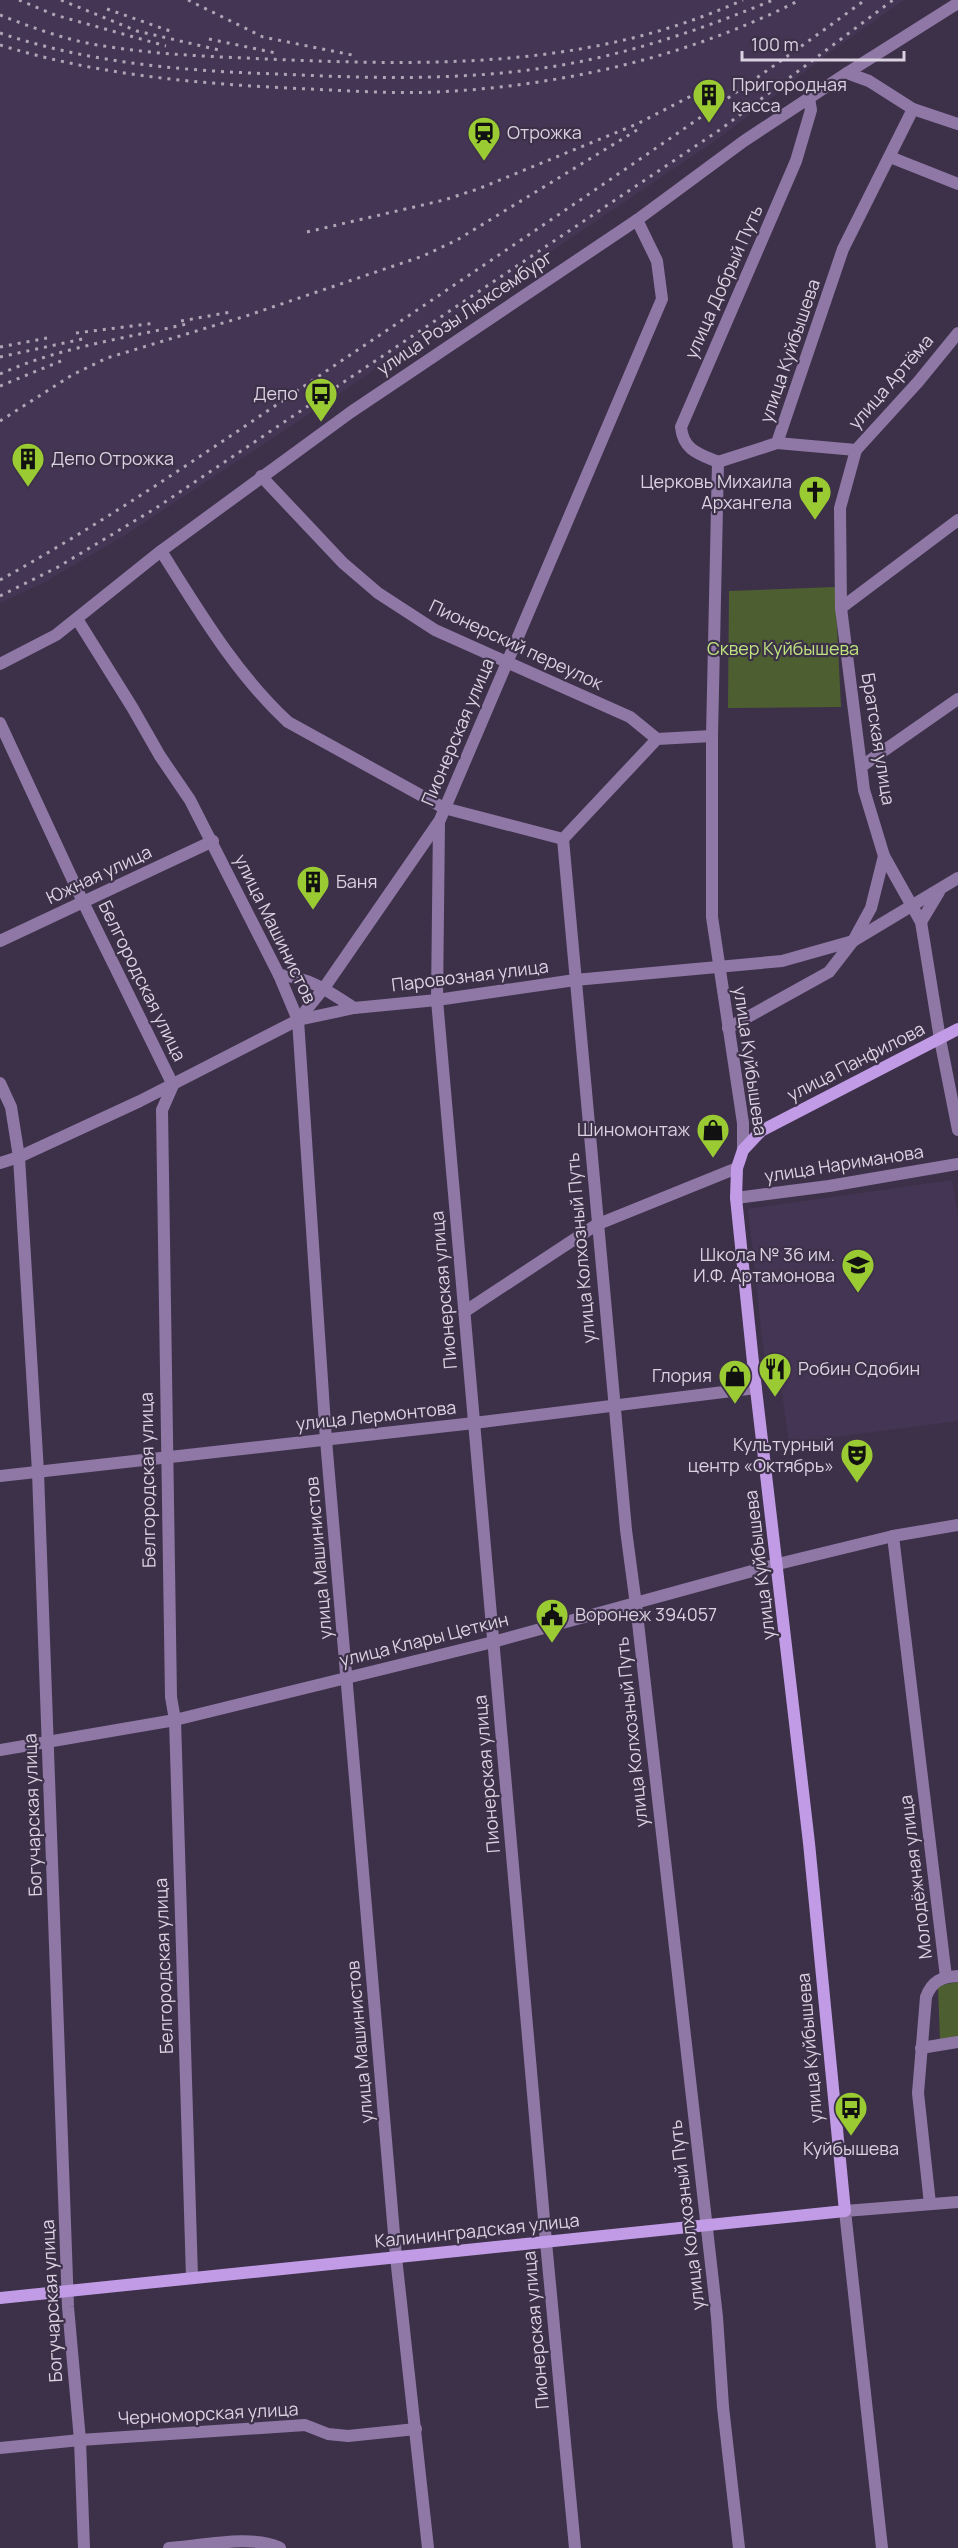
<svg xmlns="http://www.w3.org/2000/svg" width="958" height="2548" font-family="Manrope,sans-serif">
<rect width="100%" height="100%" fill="#3d3149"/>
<g fill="#453554">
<polygon points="0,0 904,0 833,50 721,137 282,432 122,537 45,582 0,603"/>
<polygon points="952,1180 958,1216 958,1421 789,1443 779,1372 766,1374 748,1209"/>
</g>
<g fill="#4d5e31">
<polygon points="835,587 841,707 728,708 729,591"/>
<polygon points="958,1982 958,2038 940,2040 938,1988 941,1985"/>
</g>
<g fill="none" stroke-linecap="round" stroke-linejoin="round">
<g stroke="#8f78a6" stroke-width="12">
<polyline points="847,73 958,3"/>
<polyline points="890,157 958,184"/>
<polyline points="777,443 856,450 918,382 958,333"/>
<polyline points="856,450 840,508 841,608 864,790 884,856 921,922 940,1039 958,1130"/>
<path d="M718,462C699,454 683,450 681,427L796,161L811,110L809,98"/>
<polyline points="261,476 343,563 378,593 435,630 630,717 657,739"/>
<path d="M161,551C199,611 236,674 288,722L444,808L563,839L657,739L712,736"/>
<polyline points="841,608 958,520"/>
<polyline points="77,619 132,707 160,756 190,800 279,975 298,1020 326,1440 396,2257 428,2548"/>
<polyline points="0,723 83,902 173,1085 162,1110 171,1697 175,1720 192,2277"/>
<polyline points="862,766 958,699"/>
<polyline points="563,839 626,1530 636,1605 717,2317 723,2407 739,2548"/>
<polyline points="921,922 939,892"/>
<polyline points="0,941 213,841"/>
<path d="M279,975C309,977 330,992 354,1008"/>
<polyline points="298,1020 324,988 438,823"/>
<polyline points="728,1028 829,972 853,941 871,908 884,856"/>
<polyline points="0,1083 11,1107 19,1157 38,1472 68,2307 80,2440 84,2548"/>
<polyline points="743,1150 743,1123 712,917 712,736 718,462 777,443 843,249 913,109"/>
<polyline points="0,1163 19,1157 140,1101 298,1020 354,1008 437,1000 575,980 782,961 853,941 958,878"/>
<polyline points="736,1198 829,1186 958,1164"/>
<polyline points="464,1312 596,1225 737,1168"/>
<polyline points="893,1536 946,1977"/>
<polyline points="0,1750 175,1720 493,1642 778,1564 893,1536 958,1525"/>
<polyline points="921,2048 958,2042"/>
<path d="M930,2204L918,2093L926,1997C932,1981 941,1977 958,1976"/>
<polyline points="0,2448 80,2440 305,2425 328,2434 348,2436 416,2429"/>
<path d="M169,2548C199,2546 255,2534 280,2548"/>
<polyline points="575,2548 546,2242 437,1000 439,822 662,299 657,261 637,220"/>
<polyline points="882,2548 845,2211 958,2202"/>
</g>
<g stroke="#8f78a6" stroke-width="12">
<polyline points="0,664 56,635 161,551 351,412 637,220 744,141 847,73 869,81 913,109 958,124"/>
<polyline points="0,1476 474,1423 756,1388"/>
</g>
<polyline stroke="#c19be5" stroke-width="12" points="0,2298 845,2211 809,1843 754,1372 736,1198 737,1168 743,1150 761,1131 958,1029"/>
<g stroke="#aea5b6" stroke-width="3" stroke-dasharray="3 6" stroke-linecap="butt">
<polyline points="19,0 55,15 166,46"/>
<polyline points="61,0 137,31 219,50"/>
<polyline points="188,0 263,37 357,56"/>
<polyline points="107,9 170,31"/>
<path d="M0,15C33,28 69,41 104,46C165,56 228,57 289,60C447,66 596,66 743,0"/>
<path d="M0,33C89,63 183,71 277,74C383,79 492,82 597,58C658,44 715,24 773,0"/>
<polyline points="209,39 276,53"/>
<path d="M0,45C94,74 189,83 287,88C337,90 387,94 437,92C562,86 688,57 800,0"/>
<polyline points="307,232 444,200 478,189 637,124 695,94"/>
<polyline points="181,321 231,312"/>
<polyline points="76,333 156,323"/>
<polyline points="0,347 47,338"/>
<polyline points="0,357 87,338"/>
<path d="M0,374C60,347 127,338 191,323"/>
<polyline points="0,386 61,361"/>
<polyline points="0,421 72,375 107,358 246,316 423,256 457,240 637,130"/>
<path d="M0,580C130,508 251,421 374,339C539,228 704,118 865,0"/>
<polyline points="0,596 58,567 156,508 721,129 893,0"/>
</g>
</g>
<defs>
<g id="building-pin" transform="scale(1.725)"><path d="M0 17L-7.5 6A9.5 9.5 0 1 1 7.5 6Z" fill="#9bcb33" stroke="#3d3149"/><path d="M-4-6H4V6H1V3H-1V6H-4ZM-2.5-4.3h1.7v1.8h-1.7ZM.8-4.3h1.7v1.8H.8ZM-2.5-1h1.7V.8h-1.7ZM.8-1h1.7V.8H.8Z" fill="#111"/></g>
<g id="station-pin" transform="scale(1.725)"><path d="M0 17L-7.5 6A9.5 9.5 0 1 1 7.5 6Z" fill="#9bcb33" stroke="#3d3149"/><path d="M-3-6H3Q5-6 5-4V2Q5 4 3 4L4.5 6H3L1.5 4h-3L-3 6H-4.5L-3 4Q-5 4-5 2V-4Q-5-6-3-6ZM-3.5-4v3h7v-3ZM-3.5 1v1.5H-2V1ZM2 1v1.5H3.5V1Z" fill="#111"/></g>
<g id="bus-pin" transform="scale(1.725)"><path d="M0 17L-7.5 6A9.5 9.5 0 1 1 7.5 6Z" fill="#9bcb33" stroke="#3d3149"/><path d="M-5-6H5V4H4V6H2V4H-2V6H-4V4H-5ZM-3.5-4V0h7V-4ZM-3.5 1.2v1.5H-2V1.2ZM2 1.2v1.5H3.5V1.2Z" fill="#111"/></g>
<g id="church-pin" transform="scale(1.725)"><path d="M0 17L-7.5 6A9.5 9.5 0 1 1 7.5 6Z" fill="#9bcb33" stroke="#3d3149"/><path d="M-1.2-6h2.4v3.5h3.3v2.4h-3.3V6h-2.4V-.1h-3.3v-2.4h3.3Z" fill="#111"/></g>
<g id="shop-pin" transform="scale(1.725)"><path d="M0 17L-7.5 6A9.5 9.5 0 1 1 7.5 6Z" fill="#9bcb33" stroke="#3d3149"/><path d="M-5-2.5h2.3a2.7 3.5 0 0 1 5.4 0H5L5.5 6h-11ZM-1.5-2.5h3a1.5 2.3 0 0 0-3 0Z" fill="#111"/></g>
<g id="school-pin" transform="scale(1.725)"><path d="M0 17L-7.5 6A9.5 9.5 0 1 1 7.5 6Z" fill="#9bcb33" stroke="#3d3149"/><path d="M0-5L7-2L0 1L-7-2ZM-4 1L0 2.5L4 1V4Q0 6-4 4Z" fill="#111"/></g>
<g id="restaurant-pin" transform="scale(1.725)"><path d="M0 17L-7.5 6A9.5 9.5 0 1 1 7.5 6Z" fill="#9bcb33" stroke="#3d3149"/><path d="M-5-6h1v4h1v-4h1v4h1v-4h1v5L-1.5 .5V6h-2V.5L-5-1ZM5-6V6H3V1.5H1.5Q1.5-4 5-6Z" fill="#111"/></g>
<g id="theatre-pin" transform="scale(1.725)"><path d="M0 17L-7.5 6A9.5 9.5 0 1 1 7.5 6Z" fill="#9bcb33" stroke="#3d3149"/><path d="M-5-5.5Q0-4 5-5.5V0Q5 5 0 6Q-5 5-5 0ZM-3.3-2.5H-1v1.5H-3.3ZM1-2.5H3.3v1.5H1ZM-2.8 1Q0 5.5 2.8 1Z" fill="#111"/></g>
<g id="civic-pin" transform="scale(1.725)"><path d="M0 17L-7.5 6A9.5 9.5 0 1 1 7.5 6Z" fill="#9bcb33" stroke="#3d3149"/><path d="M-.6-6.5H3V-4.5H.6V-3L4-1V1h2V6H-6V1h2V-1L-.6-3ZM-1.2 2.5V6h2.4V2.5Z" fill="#111"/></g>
</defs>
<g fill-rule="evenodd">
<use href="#building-pin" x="709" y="95"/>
<use href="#station-pin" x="484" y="133"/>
<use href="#bus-pin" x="321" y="394"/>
<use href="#building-pin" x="28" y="459"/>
<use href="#church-pin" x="815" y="492"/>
<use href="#building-pin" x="313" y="882"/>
<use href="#shop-pin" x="713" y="1130"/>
<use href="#school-pin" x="858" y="1265"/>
<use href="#restaurant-pin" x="775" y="1369"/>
<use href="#shop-pin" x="735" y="1376"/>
<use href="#theatre-pin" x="857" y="1455"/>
<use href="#civic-pin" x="552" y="1615"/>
<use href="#bus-pin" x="851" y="2108"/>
</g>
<g text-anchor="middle" stroke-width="4.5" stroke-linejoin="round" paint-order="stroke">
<g font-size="18" fill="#dad2e1" stroke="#3d3149" text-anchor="start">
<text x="732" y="91">Пригородная<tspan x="732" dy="21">касса</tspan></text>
<text x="507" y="139">Отрожка</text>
<text x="298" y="400" text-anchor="end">Депо</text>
<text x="51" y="465">Депо Отрожка</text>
<text x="792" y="488" text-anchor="end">Церковь Михаила<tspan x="792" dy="21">Архангела</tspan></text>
<text x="336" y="888">Баня</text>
<text x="690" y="1136" text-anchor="end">Шиномонтаж</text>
<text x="835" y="1261" text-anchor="end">Школа № 36 им.<tspan x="835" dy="21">И.Ф. Артамонова</tspan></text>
<text x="798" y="1375">Робин Сдобин</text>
<text x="712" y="1382" text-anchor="end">Глория</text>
<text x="834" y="1451" text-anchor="end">Культурный<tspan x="834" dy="21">центр «Октябрь»</tspan></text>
<text x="575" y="1621">Воронеж 394057</text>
<text x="851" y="2155" text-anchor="middle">Куйбышева</text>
</g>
<g font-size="18" fill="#dad2e1" stroke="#3d3149">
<text transform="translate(724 282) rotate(-66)" y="6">улица Добрый Путь</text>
<text transform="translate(465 313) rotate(-34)" y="6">улица Розы Люксембург</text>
<text transform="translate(790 351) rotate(-71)" y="6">улица Куйбышева</text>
<text transform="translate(891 382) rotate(-49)" y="6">улица Артёма</text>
<text transform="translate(516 645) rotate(25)" y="6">Пионерский переулок</text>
<text transform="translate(458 732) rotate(-67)" y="6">Пионерская улица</text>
<text transform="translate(878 739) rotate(81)" y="6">Братская улица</text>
<text transform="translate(99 875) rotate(-25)" y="6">Южная улица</text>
<text transform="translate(275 929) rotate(64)" y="6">улица Машинистов</text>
<text transform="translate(470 976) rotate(-7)" y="6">Паровозная улица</text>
<text transform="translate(142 981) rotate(64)" y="6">Белгородская улица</text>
<text transform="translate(750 1061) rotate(82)" y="6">улица Куйбышева</text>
<text transform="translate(856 1062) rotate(-27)" y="6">улица Панфилова</text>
<text transform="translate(844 1164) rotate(-9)" y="6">улица Нариманова</text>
<text transform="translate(581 1248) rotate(-95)" y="6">улица Колхозный Путь</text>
<text transform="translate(444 1290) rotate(-95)" y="6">Пионерская улица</text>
<text transform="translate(376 1416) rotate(-6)" y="6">улица Лермонтова</text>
<text transform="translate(148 1480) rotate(-91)" y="6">Белгородская улица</text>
<text transform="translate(319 1558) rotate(-95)" y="6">улица Машинистов</text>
<text transform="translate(760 1565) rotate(-97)" y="6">улица Куйбышева</text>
<text transform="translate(424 1640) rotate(-14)" y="6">улица Клары Цеткин</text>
<text transform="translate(632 1732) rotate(-96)" y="6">улица Колхозный Путь</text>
<text transform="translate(487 1774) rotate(-95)" y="6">Пионерская улица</text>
<text transform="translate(33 1815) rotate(-92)" y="6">Богучарская улица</text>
<text transform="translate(916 1877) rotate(-97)" y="6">Молодёжная улица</text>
<text transform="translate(164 1966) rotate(-92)" y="6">Белгородская улица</text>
<text transform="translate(360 2042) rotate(-95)" y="6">улица Машинистов</text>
<text transform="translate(810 2048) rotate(-95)" y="6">улица Куйбышева</text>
<text transform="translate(687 2215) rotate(-97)" y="6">улица Колхозный Путь</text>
<text transform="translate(477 2231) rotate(-6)" y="6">Калининградская улица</text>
<text transform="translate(52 2301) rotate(-93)" y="6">Богучарская улица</text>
<text transform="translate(536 2330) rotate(-95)" y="6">Пионерская улица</text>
<text transform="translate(208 2414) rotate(-3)" y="6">Черноморская улица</text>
</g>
<g font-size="18" fill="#bde37e" stroke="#3d3149">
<text x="783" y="655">Сквер Куйбышева</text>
</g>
</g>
<path d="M742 51v9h162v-9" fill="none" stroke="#dad2e1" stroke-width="3"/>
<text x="751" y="51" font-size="18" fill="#dad2e1" stroke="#3d3149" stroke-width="4.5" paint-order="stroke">100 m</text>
</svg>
